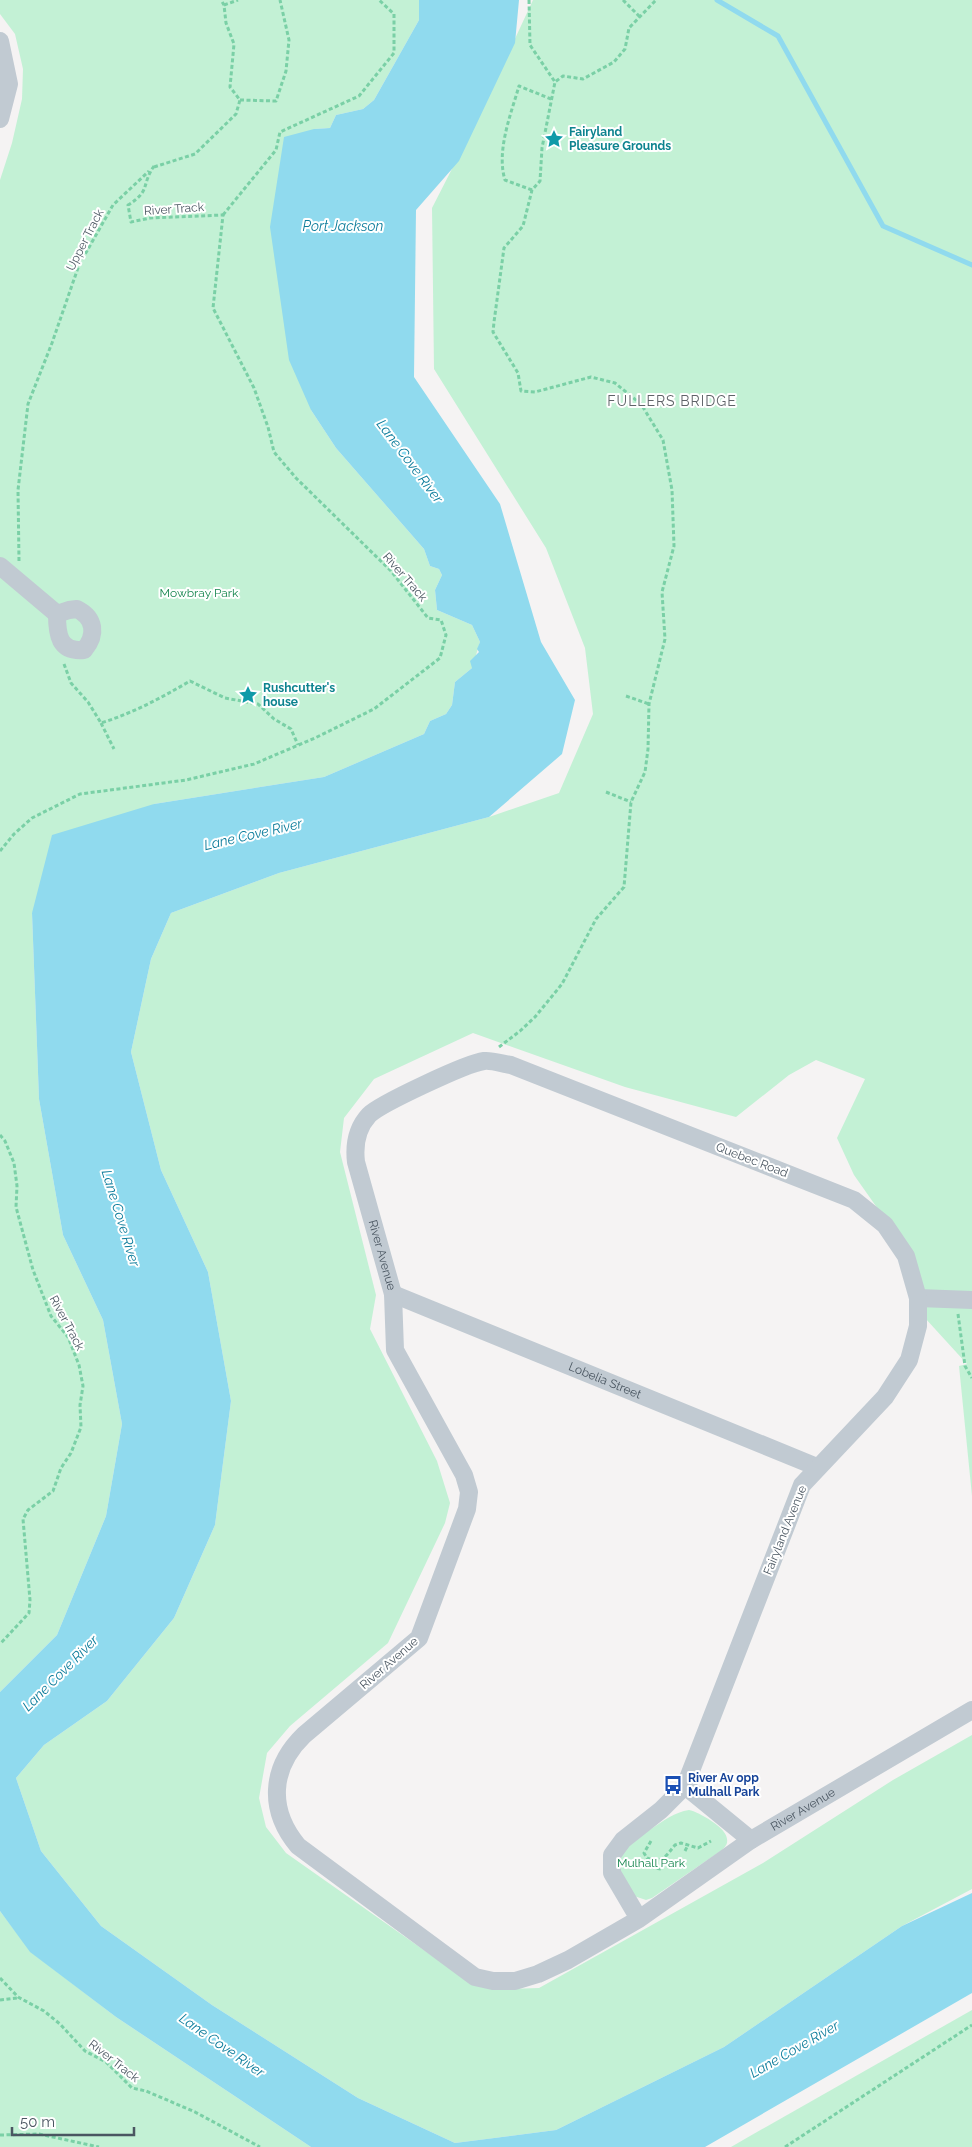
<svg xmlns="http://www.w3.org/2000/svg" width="972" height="2147" font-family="Raleway,sans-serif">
<rect width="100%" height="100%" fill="#f5f3f3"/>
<g fill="#c3f1d5">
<polygon points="0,0 419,0 419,20 374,100 363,109 336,115 330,128 314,129 311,410 336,448 424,549 430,566 439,569 442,575 435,590 437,610 472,625 480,642 472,668 455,682 452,705 446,714 430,721 424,734 324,777 154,804 32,913 39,1099 63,1235 103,1320 122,1424 106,1516 57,1635 0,1692 0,180 12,143 22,99 23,69 15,34 0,14"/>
<polygon points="533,0 972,0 972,1496 959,1366 967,1364 925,1318 904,1246 854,1175 837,1138 865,1079 816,1060 789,1075 736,1117 625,1087 473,1033 374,1079 344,1118 340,1152 376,1295 370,1329 437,1461 450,1503 445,1523 388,1643 290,1726 267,1753 259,1798 266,1827 286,1853 472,1984 508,1989 539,1988 763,1863 893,1780 972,1735 972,1889 902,1926 724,2047 556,2130 455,2143 358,2098 212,2005 101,1926 41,1851 16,1778 44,1745 107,1701 174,1618 215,1525 231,1401 208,1272 161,1170 131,1052 151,959 171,913 279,873 489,817 559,793 593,714 585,648 546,548 434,369 432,208 479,116"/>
<path d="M689,1810C699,1812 727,1828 727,1839C728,1844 725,1847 722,1850L652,1898L646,1900L634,1896C611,1857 613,1852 651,1829C663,1821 675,1812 689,1810Z"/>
<polygon points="0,1911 31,1952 116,2017 311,2147 0,2147"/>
<polygon points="972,2010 972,2147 731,2147 750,2136"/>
</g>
<polygon fill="#90daee" points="419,0 519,0 515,43 459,161 416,210 414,377 500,504 541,642 575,700 562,754 489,817 279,873 171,913 151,959 131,1052 161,1170 208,1272 231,1401 215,1525 174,1618 107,1701 44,1745 16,1778 41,1851 101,1926 212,2005 358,2098 455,2143 556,2130 724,2047 902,1926 972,1893 972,1993 705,2147 311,2147 116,2017 30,1952 0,1911 0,1692 57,1635 106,1516 122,1424 103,1320 63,1235 39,1099 32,913 52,835 154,804 324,777 424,734 430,721 446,714 452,705 455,682 472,668 470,661 479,652 477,649 480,642 472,625 437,610 435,590 442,575 439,569 430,566 424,549 336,448 311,410 289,360 270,227 284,137 314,129 330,128 336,115 363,109 374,100 419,20"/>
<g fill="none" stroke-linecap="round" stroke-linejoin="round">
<polyline stroke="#90daee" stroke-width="5" points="717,0 778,36 883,226 972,265"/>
<g stroke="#7ad0a6" stroke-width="3" stroke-dasharray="4 2.5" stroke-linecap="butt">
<polyline points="529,0 530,45 555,82"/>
<polyline points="623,0 640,17"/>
<polyline points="224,5 238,0"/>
<polyline points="240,100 276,101 286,71 289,40 280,0"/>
<polyline points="154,167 195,154 236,114 240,100 230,87 234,44 226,23 224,5 221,0"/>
<path d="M532,190L505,180C496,151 511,114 519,86L551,99"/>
<polyline points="223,215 276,150 280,132 359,96 394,53 394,14 379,0"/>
<polyline points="19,561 18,490 28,404 52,343 79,265 113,205 149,171"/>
<path d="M64,664L71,683L88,702L101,723C133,713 161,698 190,681L225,698L258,704L274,719L291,729L298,745"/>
<polyline points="626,696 649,704"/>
<polyline points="101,723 114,749"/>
<polyline points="606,792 631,802"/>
<path d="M0,851L14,834L32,818L80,794L186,780L254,764L315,738L374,709L440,658L446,635L441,620L428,618L391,571L296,478L274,452L268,427L254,388L213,308L223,215L150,218L131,222L128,205C151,191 141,185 154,166"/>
<polyline points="499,1047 520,1031 535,1017 562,984 596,919 624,887 631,802 645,772 648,749 649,704 665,639 662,592 674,546 672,490 663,440 641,404 615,383 591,377 535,392 521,391 518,373 493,332 494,322 504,248 523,226 532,190 540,181 542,148 555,82 563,76 583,79 614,62 625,49 629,28 656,0"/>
<polyline points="0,1135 5,1141 14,1163 17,1186 16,1207 33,1270 51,1316 68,1337 79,1365 83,1386 80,1405 81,1427 71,1453 61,1468 53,1491 28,1510 23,1519 30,1600 29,1613 0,1644"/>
<polyline points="958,1314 965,1366 972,1378"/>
<path d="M651,1841L644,1853L647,1858C662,1864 666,1856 675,1845L681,1843L698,1848L711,1841"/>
<polyline points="685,1851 688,1845"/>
<polyline points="652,1860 651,1867 661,1869"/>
<polyline points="0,1978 18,1997 44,2011 60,2024 85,2051 106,2062 132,2088 146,2091 195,2112 260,2147"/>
<polyline points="0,2000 17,1998"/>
<polyline points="0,2135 39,2134 99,2147"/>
<polyline points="785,2147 972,2025"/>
</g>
<g stroke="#c1cad2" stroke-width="18">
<polyline points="0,41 9,84 0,119"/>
<polyline points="0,566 57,614"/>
<path d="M77,609C95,618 97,635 84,650C59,652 57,635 57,614L69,610Z"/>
<path id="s1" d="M393,1294L817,1467"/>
<polyline points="918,1298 972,1300"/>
<polyline points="685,1786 751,1840"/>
<path id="s2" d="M639,1919L612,1873V1855L623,1840L661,1810L685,1786L802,1485L885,1397L909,1360L918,1326V1298L906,1256L885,1225L854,1200L511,1065C503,1064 492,1060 484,1061C467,1063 380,1104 369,1115C357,1128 354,1145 356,1162L393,1294L395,1350L464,1475L469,1492L467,1509L419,1638L304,1735C270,1768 268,1810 298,1846L475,1977L493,1981H515L538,1974L568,1960L639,1919L751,1840L972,1710"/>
</g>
</g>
<defs>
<g id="sight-bare" transform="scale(1.5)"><path d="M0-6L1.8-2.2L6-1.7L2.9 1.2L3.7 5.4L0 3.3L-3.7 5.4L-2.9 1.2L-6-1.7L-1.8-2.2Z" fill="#0f9aa8" stroke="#fff" stroke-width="2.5" paint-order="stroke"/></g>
<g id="bus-bare" transform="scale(1.5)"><path d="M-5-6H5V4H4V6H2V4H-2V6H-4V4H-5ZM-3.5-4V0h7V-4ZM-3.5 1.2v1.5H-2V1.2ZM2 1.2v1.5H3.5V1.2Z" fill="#1a4fb4" stroke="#fff" stroke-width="2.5" paint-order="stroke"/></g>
</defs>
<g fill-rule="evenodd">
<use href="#sight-bare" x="554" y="139"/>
<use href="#sight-bare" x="248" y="695"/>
<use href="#bus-bare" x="673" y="1785"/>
</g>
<g text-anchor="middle" stroke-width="4" stroke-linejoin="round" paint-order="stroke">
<g font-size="12" font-weight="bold" fill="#0d838f" stroke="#fff" text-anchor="start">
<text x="569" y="136">Fairyland<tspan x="569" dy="14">Pleasure Grounds</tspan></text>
<text x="263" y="692">Rushcutter's<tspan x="263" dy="14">house</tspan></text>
</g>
<g font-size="12" fill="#4a5661" stroke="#fff">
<text transform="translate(174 209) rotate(-4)" y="4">River Track</text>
<text transform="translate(85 240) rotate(-63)" y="4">Upper Track</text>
<text transform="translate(405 577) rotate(49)" y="4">River Track</text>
<text transform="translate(752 1160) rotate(21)" y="4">Quebec Road</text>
<text dy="4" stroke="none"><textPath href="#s2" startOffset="1515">River Avenue</textPath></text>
<text transform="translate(67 1323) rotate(62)" y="4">River Track</text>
<text dy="4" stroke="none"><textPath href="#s1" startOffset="229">Lobelia Street</textPath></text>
<text transform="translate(785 1530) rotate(-68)" y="4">Fairyland Avenue</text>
<text transform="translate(389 1663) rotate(-41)" y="4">River Avenue</text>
<text dy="4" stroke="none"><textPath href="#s2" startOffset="2798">River Avenue</textPath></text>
<text transform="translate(114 2061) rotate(38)" y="4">River Track</text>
</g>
<g font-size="12" fill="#17864f" stroke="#fff">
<text x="199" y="597">Mowbray Park</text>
<text x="651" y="1867">Mulhall Park</text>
</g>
<g font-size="12" font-weight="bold" fill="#164399" stroke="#fff" text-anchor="start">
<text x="688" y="1782">River Av opp<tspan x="688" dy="14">Mulhall Park</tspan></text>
</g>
<g font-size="14" font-style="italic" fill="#0c7c9b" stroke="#fff">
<text x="343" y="231">Port Jackson</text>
<text transform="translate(410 461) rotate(53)" y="5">Lane Cove River</text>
<text transform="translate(253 834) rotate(-13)" y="5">Lane Cove River</text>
<text transform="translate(121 1218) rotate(73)" y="5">Lane Cove River</text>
<text transform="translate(60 1673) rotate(-45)" y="5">Lane Cove River</text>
<text transform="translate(222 2045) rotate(35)" y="5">Lane Cove River</text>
<text transform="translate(794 2049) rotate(-30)" y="5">Lane Cove River</text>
</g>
<g font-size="14" letter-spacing="1" fill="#5f6368" stroke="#fff">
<text x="672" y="406">FULLERS BRIDGE</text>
</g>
</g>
<path d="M12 2127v8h122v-8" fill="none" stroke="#4a5661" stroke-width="2.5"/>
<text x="20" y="2127" font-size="15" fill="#4a5661" stroke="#ffffff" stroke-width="4" paint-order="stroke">50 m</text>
</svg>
